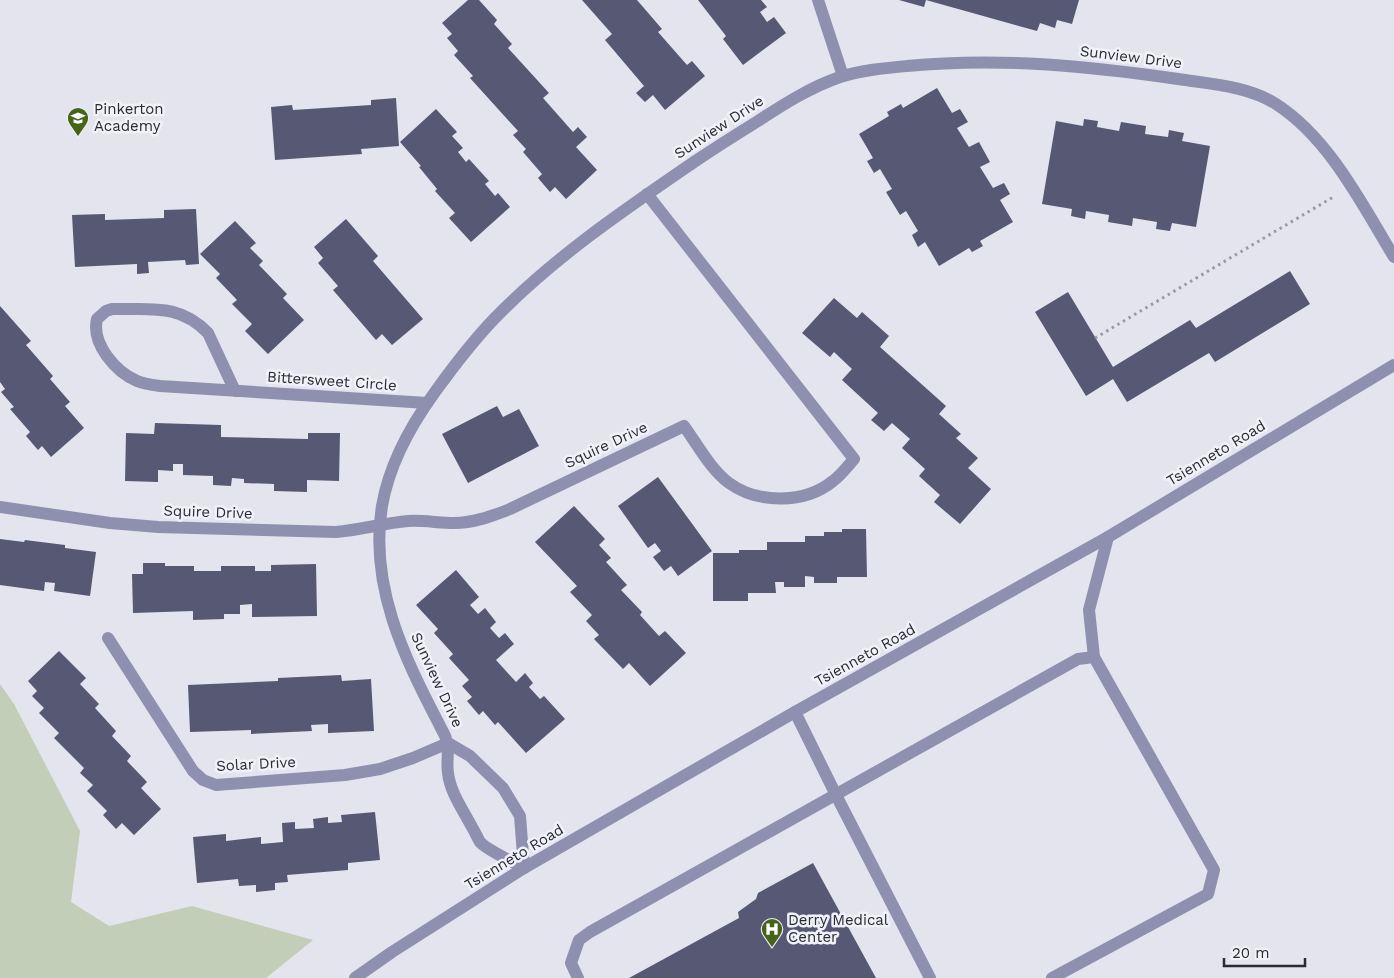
<svg xmlns="http://www.w3.org/2000/svg" width="1394" height="978" font-family="'Work Sans',sans-serif">
<rect width="100%" height="100%" fill="#e3e4ee"/>
<polygon fill="#c3ceb8" points="0,684 14,704 80,831 71,902 109,926 192,906 313,940 266,978 0,978"/>
<g fill="#575874">
<polygon points="468,0 479,0 497,20 494,24 512,44 508,48 549,93 543,98 573,132 578,127 587,137 576,147 597,170 566,199 555,187 550,192 538,178 542,174 523,152 526,149 513,135 518,131 470,78 473,76 454,55 458,51 447,38 452,34 442,23"/>
<polygon points="582,0 637,0 662,29 658,32 687,65 692,61 705,76 665,110 653,95 645,102 636,93 644,86 605,40 612,34"/>
<polygon points="698,0 761,0 767,7 760,12 767,22 774,17 786,33 743,65 723,39 726,36"/>
<polygon points="899,0 926,0 924,7"/>
<polygon points="926,0 1079,0 1072,24 1057,20 1055,28 1040,23 1037,31"/>
<polygon points="937,88 952,113 960,109 968,122 957,128 969,147 979,142 990,162 980,167 993,188 1004,183 1010,194 1000,200 1013,222 980,241 983,246 972,252 969,248 939,266 925,242 918,247 912,235 918,231 906,211 900,215 886,192 892,189 880,169 874,173 867,161 873,158 859,134 889,116 887,112 901,104 903,108"/>
<polygon points="396,98 399,146 361,149 362,154 275,160 271,107 292,105 293,110 371,105 371,100"/>
<polygon points="436,109 457,132 452,136 463,148 458,152 466,162 469,159 489,181 485,184 495,196 498,193 510,207 471,242 449,218 455,213 435,191 437,189 419,167 421,166 400,142"/>
<polygon points="1084,119 1098,121 1097,127 1119,131 1121,122 1146,126 1145,134 1168,137 1169,130 1184,133 1182,141 1210,146 1196,227 1172,223 1170,231 1156,229 1157,222 1133,218 1132,226 1108,222 1109,215 1086,211 1085,219 1071,216 1072,209 1042,204 1056,121 1083,126"/>
<polygon points="196,209 199,264 186,265 185,260 148,262 149,273 137,274 137,264 75,267 72,215 105,214 105,220 164,218 164,210"/>
<polygon points="346,219 378,256 373,261 423,319 392,345 382,334 376,340 333,290 338,286 318,263 323,258 314,247"/>
<polygon points="235,221 256,243 250,248 263,261 259,265 287,294 283,298 304,320 268,354 245,331 252,324 232,304 237,300 216,278 220,274 200,254"/>
<polygon points="1290,271 1310,304 1215,362 1209,353 1127,402 1113,379 1086,396 1035,312 1068,292 1113,367 1190,320 1196,328"/>
<polygon points="834,298 857,318 862,312 889,336 880,347 946,406 939,414 961,434 956,438 978,458 968,468 991,489 960,524 934,502 940,495 919,476 925,469 902,448 910,439 892,423 884,431 871,420 878,413 842,380 852,369 834,352 830,357 802,333"/>
<polygon points="0,306 31,341 26,345 53,376 50,379 70,402 65,406 84,428 51,457 42,446 38,450 26,436 30,432 10,409 14,407 1,392 5,389 0,382"/>
<polygon points="497,406 503,417 519,409 539,446 468,483 442,434"/>
<polygon points="155,423 221,425 221,437 308,439 308,433 340,433 339,481 307,480 307,492 274,491 274,484 244,483 244,479 232,478 231,486 213,485 213,476 183,475 183,464 173,464 173,471 158,470 158,482 125,481 126,433 154,434"/>
<polygon points="658,477 712,551 678,576 671,566 664,571 653,557 661,551 655,543 648,548 618,506"/>
<polygon points="574,506 605,539 599,545 611,558 606,562 627,585 621,590 642,612 640,615 659,636 665,631 686,653 650,686 629,663 623,669 594,639 599,635 586,621 592,615 570,592 577,586 535,542"/>
<polygon points="842,529 866,529 867,577 837,577 837,583 814,583 814,577 805,576 805,587 784,587 784,582 775,582 776,593 748,593 748,601 713,601 713,553 739,553 739,550 767,550 767,542 805,542 805,536 824,536 824,532 842,532"/>
<polygon points="0,539 24,542 25,540 65,545 65,548 96,552 90,596 54,591 55,583 45,582 44,591 0,585"/>
<polygon points="143,563 165,563 165,566 194,566 194,571 221,571 221,566 255,566 255,571 271,571 271,565 316,564 317,616 252,617 252,604 240,605 240,614 224,614 224,619 193,620 193,611 133,613 132,574 143,574"/>
<polygon points="456,570 479,597 470,605 478,614 485,608 496,622 490,628 499,638 505,633 514,644 496,660 516,682 525,673 533,683 529,687 540,699 544,696 565,719 526,753 498,722 495,725 483,711 479,715 467,701 472,697 462,686 469,680 449,658 453,654 434,633 438,629 416,605"/>
<polygon points="59,651 86,678 80,684 99,704 95,708 116,731 112,736 131,756 127,761 147,782 141,788 161,809 134,835 122,823 116,829 103,815 107,811 87,791 93,785 80,773 84,768 54,738 59,733 39,713 44,708 32,696 37,691 28,681"/>
<polygon points="341,675 342,681 371,679 374,731 328,733 328,724 311,725 312,731 251,734 251,730 190,732 188,685 278,681 278,678"/>
<polygon points="375,812 380,860 348,863 348,870 287,875 288,882 275,883 275,890 256,892 256,885 239,886 238,879 197,883 193,837 226,834 226,841 261,837 261,844 283,842 282,823 295,822 295,829 314,828 313,819 328,817 328,823 342,822 341,815"/>
<polygon points="813,863 876,978 629,978 739,918 738,912 756,899 758,893"/>
</g>
<g fill="none" stroke-linecap="round" stroke-linejoin="round">
<polyline stroke="#9a9ba2" stroke-width="3" stroke-dasharray="2.5 4" stroke-linecap="butt" points="1095,338 1335,196"/>
<g stroke="#8f90b0" stroke-width="12">
<polyline points="1094,657 1089,610 1108,537"/>
<polyline points="795,712 836,795 930,978"/>
<polyline points="578,978 571,963 579,940 590,932 1078,659 1094,657 1214,870 1208,894 1052,978"/>
</g>
<g stroke="#8f90b0" stroke-width="12">
<polyline points="818,0 843,76"/>
<path d="M235,391L208,333C179,303 150,310 112,309L106,311L97,319C91,344 116,372 137,381C144,384 152,385 160,386L427,403"/>
<path d="M0,507L110,523L158,527L336,532C360,530 384,523 408,521C423,520 439,523 454,523C474,523 492,516 510,509L684,426C697,444 711,470 729,483C758,504 805,504 833,481C841,475 847,467 854,459L647,194"/>
<polyline points="108,638 193,771 203,780 216,785 345,775 380,769 413,758 448,743"/>
<polyline points="448,743 470,756 503,788 520,816 524,868"/>
<path d="M524,868C513,862 487,850 480,842C477,837 475,832 472,827C463,810 450,792 448,773C446,762 450,750 446,739C445,734 441,729 439,724C404,657 369,585 382,506C389,465 411,425 435,392C453,367 472,342 494,319C553,258 624,210 694,162C715,148 737,134 758,121C784,104 811,87 840,77C862,70 885,68 907,66C998,57 1088,66 1178,79C1210,84 1248,86 1276,104C1329,138 1362,204 1394,257"/>
</g>
<polyline stroke="#8f90b0" stroke-width="12" points="355,978 392,952 524,868 795,712 1108,537 1394,365"/>
</g>
<defs>
<g id="school-pin" transform="scale(1.125)"><path d="M0 17L-7.5 6A9.5 9.5 0 1 1 7.5 6Z" fill="#466419" stroke="#f1f1fb"/><path d="M0-5L7-2L0 1L-7-2ZM-4 1L0 2.5L4 1V4Q0 6-4 4Z" fill="#fff"/></g>
<g id="hospital-pin" transform="scale(1.125)"><path d="M0 17L-7.5 6A9.5 9.5 0 1 1 7.5 6Z" fill="#466419" stroke="#f1f1fb"/><path d="M-5-5h3v3.5h4V-5h3V5h-3V1.5h-4V5h-3Z" fill="#fff"/></g>
</defs>
<g fill-rule="evenodd">
<use href="#school-pin" x="78" y="118"/>
<use href="#hospital-pin" x="772" y="929"/>
</g>
<g text-anchor="middle" stroke-width="5" stroke-linejoin="round" paint-order="stroke">
<g font-size="15" fill="#2a2b2e" stroke="#f1f1fb">
<text transform="translate(1131 57) rotate(7)" y="5">Sunview Drive</text>
<text transform="translate(719 127) rotate(-33)" y="5">Sunview Drive</text>
<text transform="translate(332 381) rotate(4)" y="5">Bittersweet Circle</text>
<text transform="translate(606 445) rotate(-25)" y="5">Squire Drive</text>
<text transform="translate(1216 453) rotate(-31)" y="5">Tsienneto Road</text>
<text transform="translate(208 512) rotate(2)" y="5">Squire Drive</text>
<text transform="translate(865 655) rotate(-29)" y="5">Tsienneto Road</text>
<text transform="translate(437 680) rotate(65)" y="5">Sunview Drive</text>
<text transform="translate(256 764) rotate(-3)" y="5">Solar Drive</text>
<text transform="translate(514 857) rotate(-31)" y="5">Tsienneto Road</text>
</g>
<g font-size="15" fill="#2a2b2e" stroke="#f1f1fb" text-anchor="start">
<text x="94" y="114">Pinkerton<tspan x="94" dy="17">Academy</tspan></text>
<text x="788" y="925">Derry Medical<tspan x="788" dy="17">Center</tspan></text>
</g>
</g>
<path d="M1224 958v8h81v-8" fill="none" stroke="#2a2b2e" stroke-width="2.5"/>
<text x="1232" y="958" font-size="15" fill="#2a2b2e" stroke="#f1f1fb" stroke-width="4" paint-order="stroke">20 m</text>
</svg>
